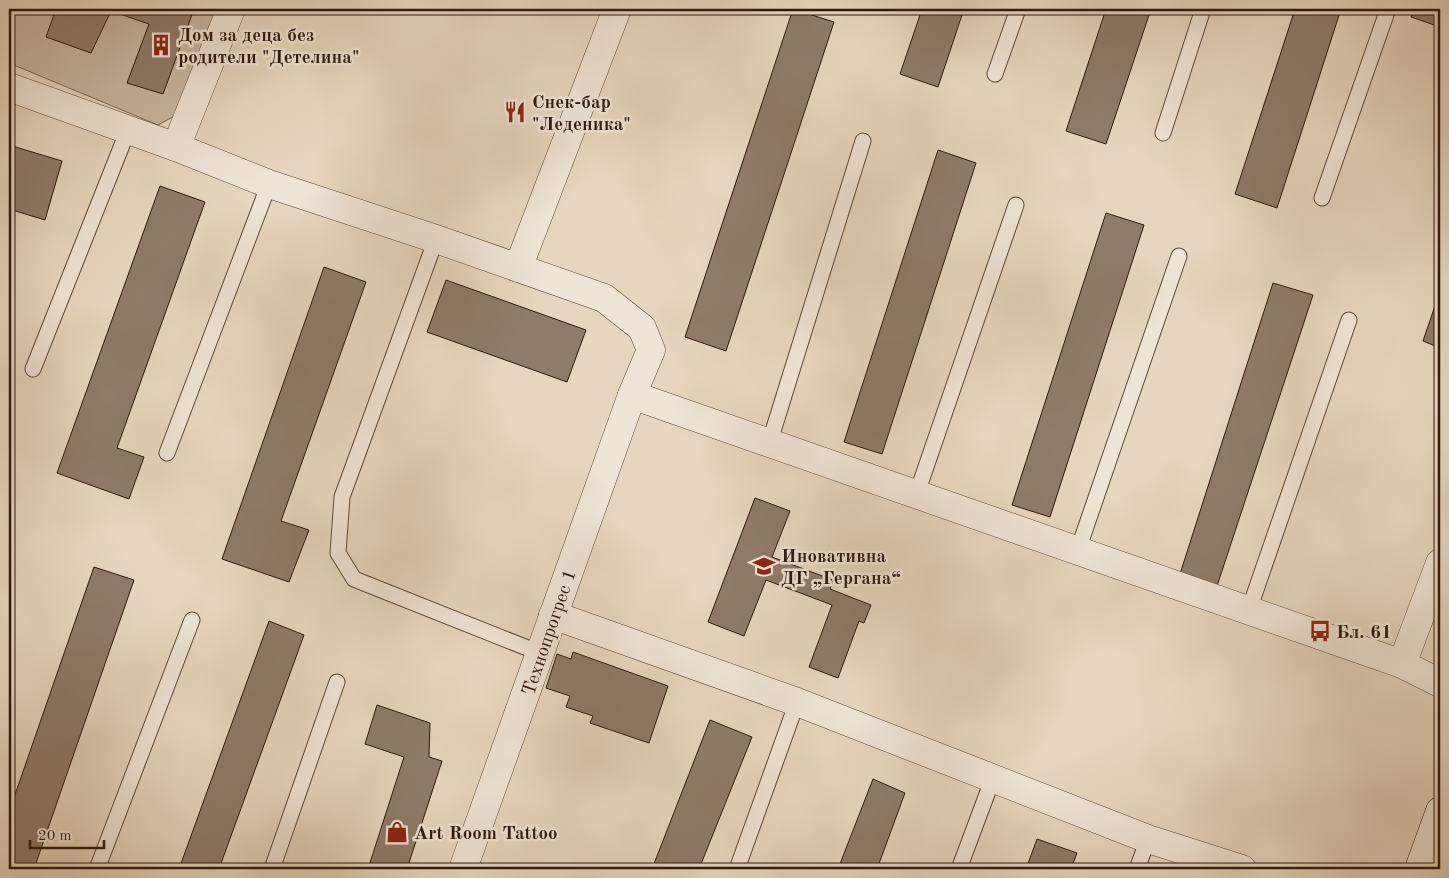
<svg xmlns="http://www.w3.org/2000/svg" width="1449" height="878" font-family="'Old Standard TT',serif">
<rect width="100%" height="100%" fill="#e6d6bf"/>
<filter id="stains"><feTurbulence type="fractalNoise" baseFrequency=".004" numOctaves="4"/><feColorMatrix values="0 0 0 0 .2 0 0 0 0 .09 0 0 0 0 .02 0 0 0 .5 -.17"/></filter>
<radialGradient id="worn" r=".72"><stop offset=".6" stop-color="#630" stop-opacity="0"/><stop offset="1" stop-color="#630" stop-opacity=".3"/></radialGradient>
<polygon fill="#c7b6a1" stroke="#7b6756" points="9,9 227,9 189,108 158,125 9,63"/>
<g fill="#8e7b69" stroke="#2f180c">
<polygon points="56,9 194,9 163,94 127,83 149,24 111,11 91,53 46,37"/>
<polygon points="793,9 834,22 726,351 685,337"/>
<polygon points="922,9 964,9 938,87 900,74"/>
<polygon points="1106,9 1151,9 1106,144 1066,131"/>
<polygon points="1295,9 1341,9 1277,208 1235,194"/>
<polygon points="1414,9 1440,9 1440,27 1411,17"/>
<polygon points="9,145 62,161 45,220 9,209"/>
<polygon points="938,150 976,163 882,454 844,442"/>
<polygon points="160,186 205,202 117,448 144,457 129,499 57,473"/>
<polygon points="1106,213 1144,225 1050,517 1012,505"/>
<polygon points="324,267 366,282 281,521 309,530 289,582 222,559"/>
<polygon points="446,280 586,330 567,382 427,332"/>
<polygon points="1273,283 1313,295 1217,586 1180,574"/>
<polygon points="1440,291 1440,348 1423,341"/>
<polygon points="755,498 790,511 772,557 833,580 830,589 871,605 864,623 859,621 838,678 809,667 832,605 766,580 744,636 708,622"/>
<polygon points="94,567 134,580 34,869 9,869 9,812"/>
<polygon points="269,621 304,635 219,869 179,869"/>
<polygon points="573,652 668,686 649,743 590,723 593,716 566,707 570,696 546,688 557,654 571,659"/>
<polygon points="377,705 430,723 429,757 442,761 407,869 368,869 404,757 365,744"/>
<polygon points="710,720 752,737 699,869 652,869"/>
<polygon points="873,779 905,793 877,869 838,869"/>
<polygon points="1037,839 1077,853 1071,869 1026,869"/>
</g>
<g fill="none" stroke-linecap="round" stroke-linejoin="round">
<g stroke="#5d4839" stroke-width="17">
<g id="lane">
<polyline points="995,74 1018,9"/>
<polyline points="1163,133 1203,9"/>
<polyline points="1322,198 1388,9"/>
<polyline points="436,239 342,497 338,553 354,579 540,653"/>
<polyline points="33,369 128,130"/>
<polyline points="770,441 863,141"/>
<polyline points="167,453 269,184"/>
<polyline points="917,493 1016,205"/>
<polyline points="1078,550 1179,256"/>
<polyline points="1249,610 1349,320"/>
<polyline points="97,869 192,620"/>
<polyline points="272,869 337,682"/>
<polyline points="737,869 797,702"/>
<polyline points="959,869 993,778"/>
<polyline points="1137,869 1148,839"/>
</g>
</g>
<g stroke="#5d4839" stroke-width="29">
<g id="street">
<polyline points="9,87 176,147 269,184 436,239 604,298 642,328 651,350 632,395 463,869"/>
<polyline points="176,147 231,9"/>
<polyline points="518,268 617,9"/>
<polyline points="632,395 1402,664 1440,683"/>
<polyline points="553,615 797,702 1148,839 1242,869"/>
<polyline points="1402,664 1440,563"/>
</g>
</g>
<g stroke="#2f180c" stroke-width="29">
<polyline id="secondary" points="1419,869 1440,811"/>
</g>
<use href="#lane" stroke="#efe4d5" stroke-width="15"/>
<use href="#street" stroke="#efe4d5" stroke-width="28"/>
<use href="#secondary" stroke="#efe4d5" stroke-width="28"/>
</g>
<defs>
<g id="building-bare" transform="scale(1.725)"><path d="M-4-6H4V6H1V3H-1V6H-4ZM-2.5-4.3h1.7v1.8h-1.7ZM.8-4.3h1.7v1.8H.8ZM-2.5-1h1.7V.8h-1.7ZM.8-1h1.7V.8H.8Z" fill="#8f2418" stroke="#efe4d5" stroke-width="2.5" paint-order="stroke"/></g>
<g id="restaurant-bare" transform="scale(1.725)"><path d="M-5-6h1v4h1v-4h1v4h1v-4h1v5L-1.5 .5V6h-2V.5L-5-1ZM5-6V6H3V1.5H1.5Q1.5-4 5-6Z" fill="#8f2418" stroke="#efe4d5" stroke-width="2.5" paint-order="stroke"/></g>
<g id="school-bare" transform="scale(1.725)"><path d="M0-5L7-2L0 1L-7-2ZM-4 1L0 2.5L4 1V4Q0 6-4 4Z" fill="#8f2418" stroke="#efe4d5" stroke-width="2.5" paint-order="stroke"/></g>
<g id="bus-bare" transform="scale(1.725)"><path d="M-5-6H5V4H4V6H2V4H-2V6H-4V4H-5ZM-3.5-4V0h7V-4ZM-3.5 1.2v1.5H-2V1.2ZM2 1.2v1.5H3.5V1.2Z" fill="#8f2418" stroke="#efe4d5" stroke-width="2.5" paint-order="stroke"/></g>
<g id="shop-bare" transform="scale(1.725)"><path d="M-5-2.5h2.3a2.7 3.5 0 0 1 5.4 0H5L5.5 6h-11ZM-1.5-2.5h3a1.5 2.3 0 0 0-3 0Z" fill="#8f2418" stroke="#efe4d5" stroke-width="2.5" paint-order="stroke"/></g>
</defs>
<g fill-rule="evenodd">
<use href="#building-bare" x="161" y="45"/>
<use href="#restaurant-bare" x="515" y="112"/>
<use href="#school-bare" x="764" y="566"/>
<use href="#bus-bare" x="1320" y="631"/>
<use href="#shop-bare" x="397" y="832"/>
</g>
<g text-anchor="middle" stroke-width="5" stroke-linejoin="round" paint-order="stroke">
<g font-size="19" font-weight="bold" fill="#2f180c" stroke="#efe4d5" text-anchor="start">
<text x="178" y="41">Дом за деца без<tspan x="178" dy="22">родители "Детелина"</tspan></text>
<text x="532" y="108">Снек-бар<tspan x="532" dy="22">"Леденика"</tspan></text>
<text x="781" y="562">Иновативна<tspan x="781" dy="22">ДГ „Гергана“</tspan></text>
<text x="1336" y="638">Бл. 61</text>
<text x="414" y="839">Art Room Tattoo</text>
</g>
<g font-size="19" fill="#2f180c" stroke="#efe4d5">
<text transform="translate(548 632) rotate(-71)" y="7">Технопрогрес 1</text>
</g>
</g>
<rect width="1449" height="878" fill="none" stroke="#e6d6bf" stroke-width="30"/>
<rect x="10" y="10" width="1429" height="858" fill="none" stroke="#2f180c" stroke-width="2.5"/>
<rect x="15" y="15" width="1419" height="848" fill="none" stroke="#2f180c"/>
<path d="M30 840v8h74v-8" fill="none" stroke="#2f180c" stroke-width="2.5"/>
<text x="38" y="840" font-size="15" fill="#2f180c" stroke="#efe4d5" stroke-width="4" paint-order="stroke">20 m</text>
<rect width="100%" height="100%" filter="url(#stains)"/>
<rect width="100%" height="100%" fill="url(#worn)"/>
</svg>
